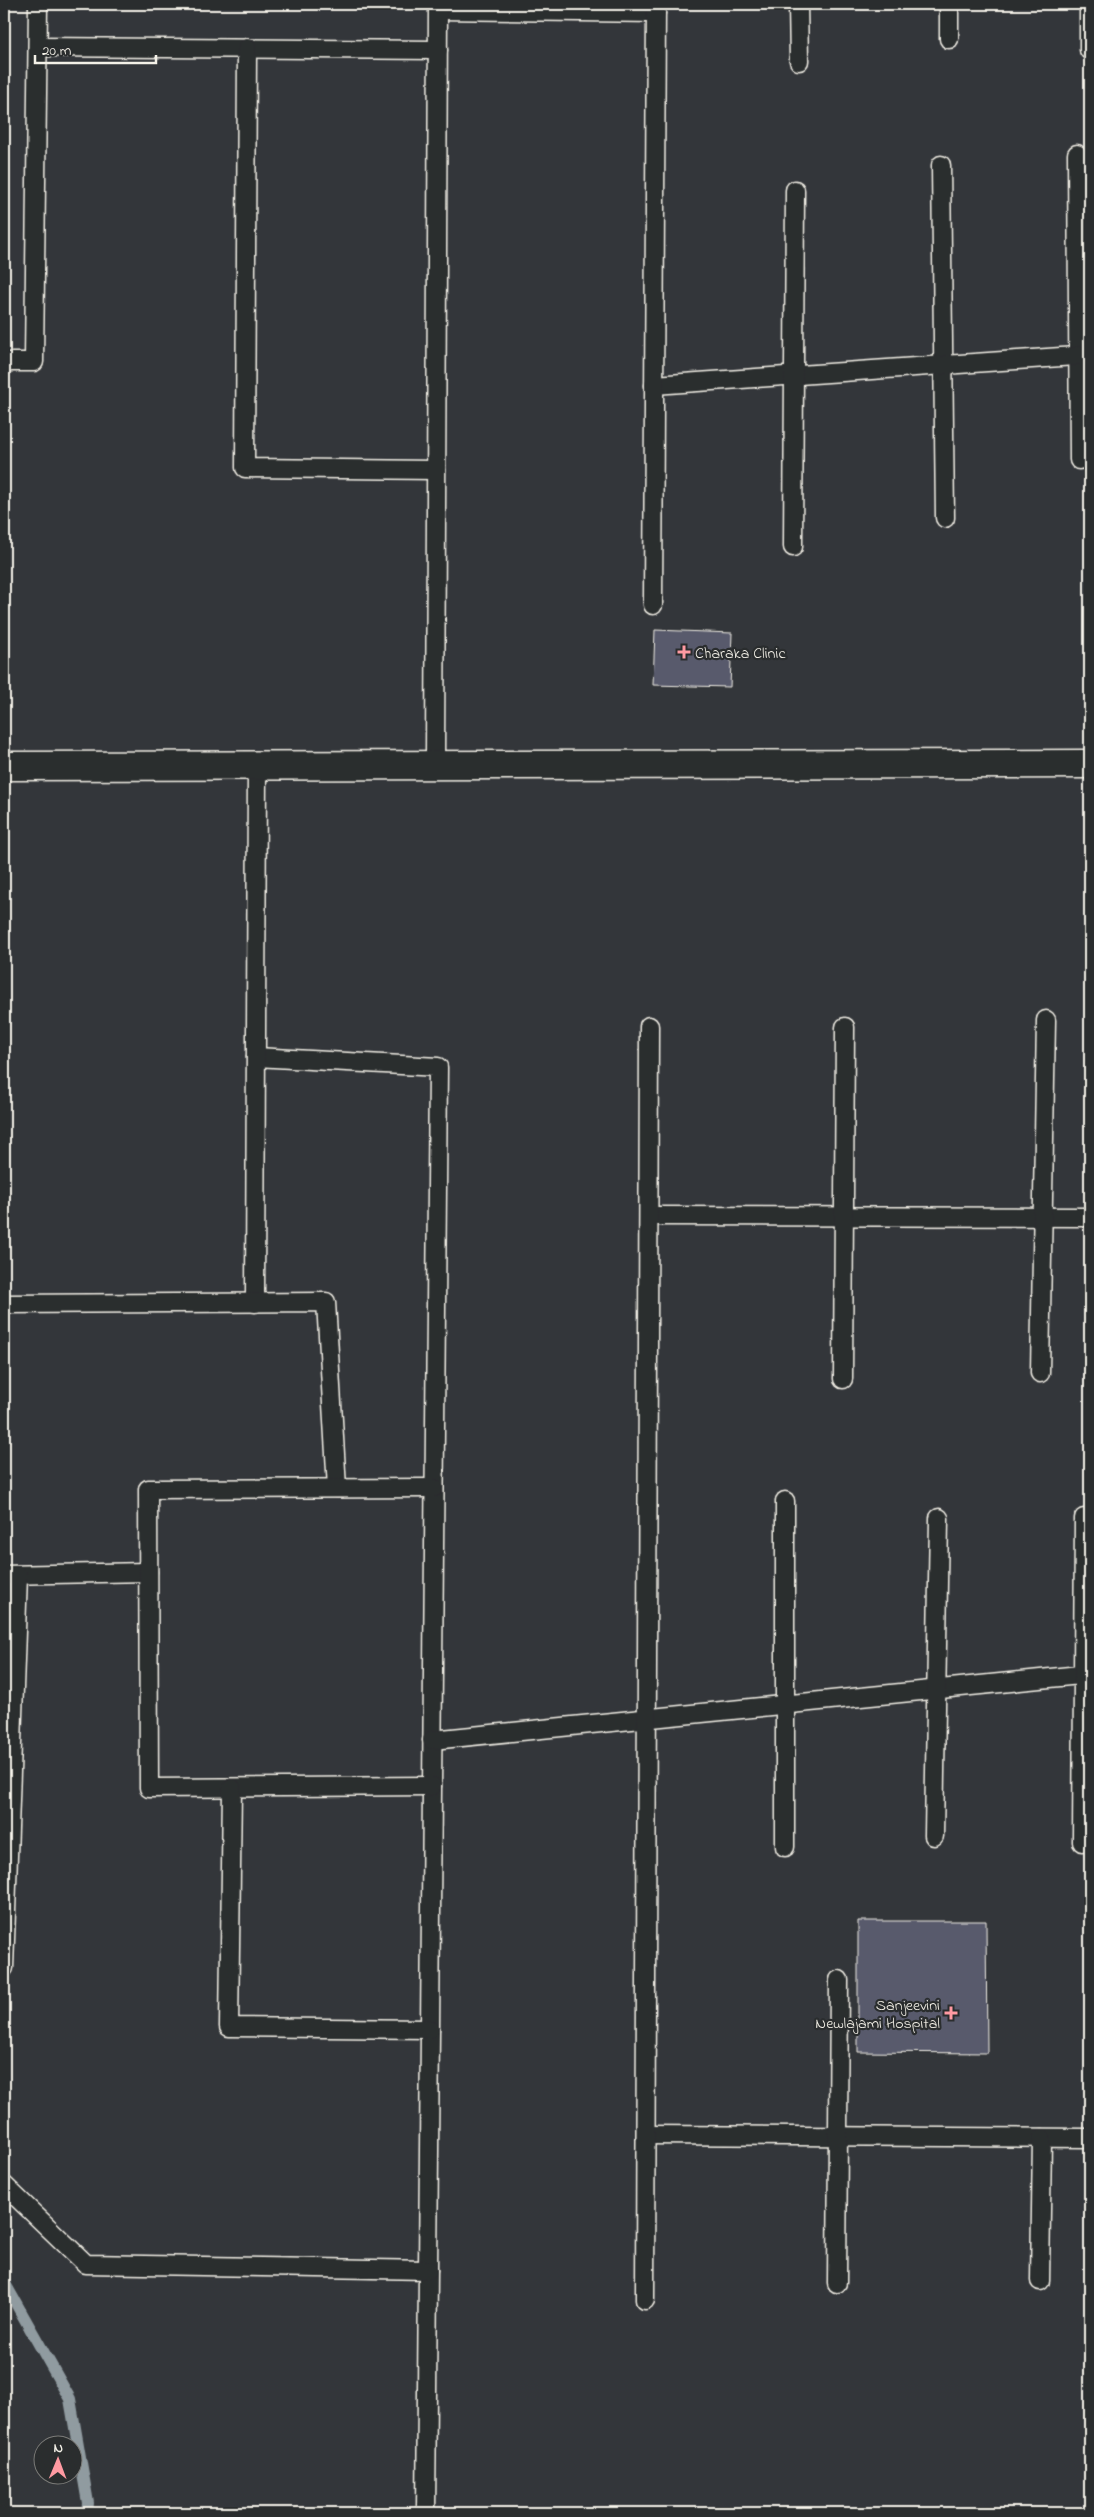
<svg xmlns="http://www.w3.org/2000/svg" width="1094" height="2517" font-family="'Indie Flower',sans-serif">
<rect width="100%" height="100%" fill="#33363a"/>
<filter id="ink" filterUnits="userSpaceOnUse"><feTurbulence type="fractalNoise" baseFrequency=".02" numOctaves="2"/><feDisplacementMap in="SourceGraphic" scale="10" xChannelSelector="R" yChannelSelector="G"/><feConvolveMatrix kernelMatrix="1 2 1 2 8 2 1 2 1" color-interpolation-filters="sRGB"/></filter>
<g filter="url(#ink)">
<g fill="none" stroke-linecap="round" stroke-linejoin="round">
<polyline stroke="#909ba0" stroke-width="12" points="4,2282 70,2399 88,2503 87,2513"/>
</g>
<g fill="#585a6c" stroke="#f4f1e8">
<polygon points="655,630 732,633 730,687 653,685"/>
<polygon points="858,1921 986,1921 987,2053 858,2052"/>
</g>
<g fill="none" stroke-linecap="round" stroke-linejoin="round">
<g stroke="#f4f1e8" stroke-width="21">
<g id="lane">
<polyline points="798,4 799,61"/>
<polyline points="949,4 949,39"/>
<polyline points="1089,4 1089,50"/>
<polyline points="438,10 656,13"/>
<polyline points="38,47 438,50"/>
<polyline points="247,48 245,468 436,470"/>
<polyline points="1077,154 1079,460"/>
<polyline points="941,165 945,518"/>
<polyline points="4,362 34,362 38,4"/>
<polyline points="654,385 1090,355"/>
<polyline points="793,547 795,190"/>
<polyline points="653,605 656,4"/>
<polyline points="435,765 438,4"/>
<polyline points="256,1057 438,1067 426,2513"/>
<polyline points="649,1216 1090,1217"/>
<polyline points="255,1303 257,765"/>
<polyline points="4,1304 326,1302 337,1488"/>
<polyline points="1040,1373 1046,1020"/>
<polyline points="843,1379 845,1027"/>
<polyline points="4,1575 148,1572"/>
<polyline points="432,1740 1090,1674"/>
<polyline points="432,1786 149,1788 148,1489 434,1488"/>
<polyline points="232,1788 229,2027 430,2029"/>
<polyline points="934,1836 939,1518"/>
<polyline points="1082,1842 1084,1518"/>
<polyline points="785,1847 785,1501"/>
<polyline points="4,1968 18,1575"/>
<polyline points="646,2135 1090,2138"/>
<polyline points="4,2185 86,2264 428,2270"/>
<polyline points="1040,2281 1042,2138"/>
<polyline points="837,2283 839,1980"/>
<polyline points="645,2300 649,1026"/>
</g>
</g>
<g stroke="#f4f1e8" stroke-width="31">
<polyline id="secondary" points="4,766 1090,764"/>
</g>
<use href="#lane" stroke="#2a2d2e" stroke-width="18"/>
<use href="#secondary" stroke="#2a2d2e" stroke-width="28"/>
</g>
</g>
<g fill="#ff9aa2" stroke="#2a2d2e" stroke-width="2">
<path d="M681.5 644.5h5v5h5v5h-5v5h-5v-5h-5v-5h5z"/>
<path d="M948.5 2005.5h5v5h5v5h-5v5h-5v-5h-5v-5h5z"/>
</g>
<g text-anchor="middle" stroke-width="4.5" stroke-linejoin="round" paint-order="stroke">
<g font-size="16" fill="#f4f1e8" stroke="#2a2d2e" text-anchor="start">
<text x="695" y="658">Charaka Clinic</text>
<text x="940" y="2010" text-anchor="end">Sanjeevini<tspan x="940" dy="18">Newlajami Hospital</tspan></text>
</g>
</g>
<rect width="1094" height="2517" fill="none" stroke="#2a2d2e" stroke-width="20"/>
<rect x="10" y="10" width="1074" height="2497" fill="none" stroke="#f4f1e8" stroke-width="2" filter="url(#ink)"/>
<g transform="translate(58 2460) rotate(1)"><circle r="24" fill="#2a2d2e" stroke="#7b7b78"/>
<path d="M0-4L9 19L0 12L-9 19Z" fill="#ff9aa2"/>
<text y="-8" font-size="14" font-weight="bold" text-anchor="middle" fill="#f4f1e8">N</text>
</g>
<path d="M35 55v8h121v-8" fill="none" stroke="#f4f1e8" stroke-width="2.5"/>
<text x="42" y="55" font-size="15" fill="#f4f1e8" stroke="#2a2d2e" stroke-width="4" paint-order="stroke">20 m</text>
</svg>
